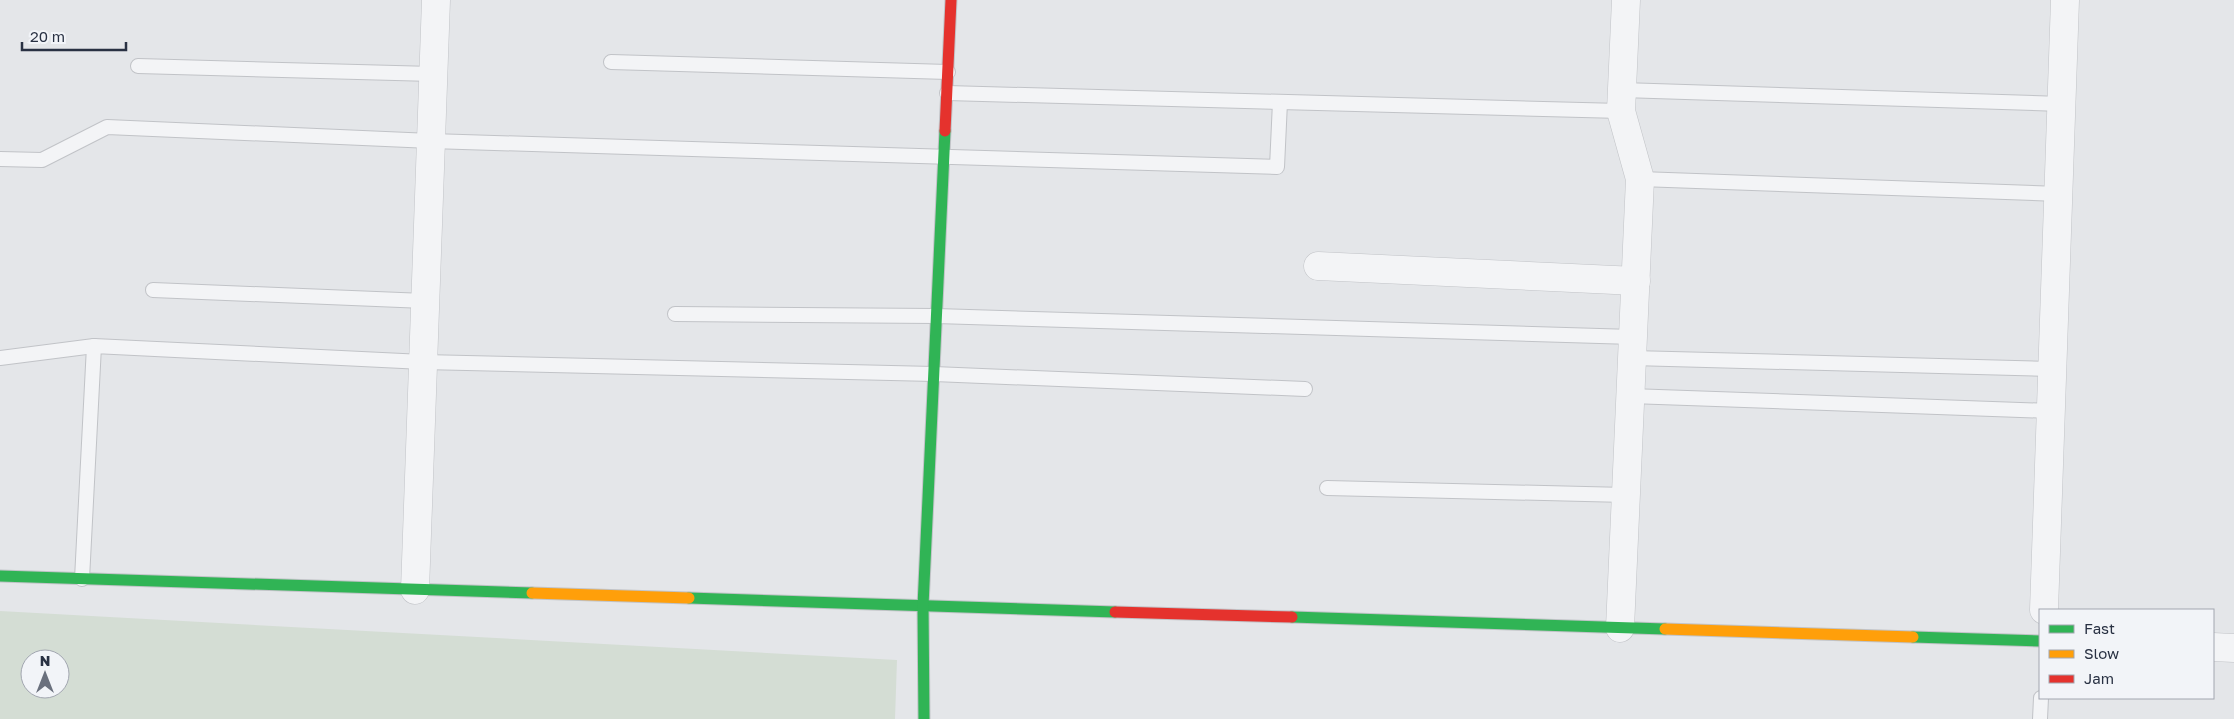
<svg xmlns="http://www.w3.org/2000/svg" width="2234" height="719" viewBox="0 0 2234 719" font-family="'Golos Text',sans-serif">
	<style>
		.green { fill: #d4ddd4; fill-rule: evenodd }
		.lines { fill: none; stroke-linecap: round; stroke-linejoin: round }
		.lane-casing { stroke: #c1c3c7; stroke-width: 16 }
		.street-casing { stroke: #c1c3c7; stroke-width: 29 }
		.fast-casing { stroke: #c1c3c7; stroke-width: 13 }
		.slow-casing { stroke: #c1c3c7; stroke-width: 13 }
		.jam-casing { stroke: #c1c3c7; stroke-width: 13 }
		.lane { stroke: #f3f4f6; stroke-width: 14 }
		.street { stroke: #f3f4f6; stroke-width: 28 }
		.fast { stroke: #30b455; stroke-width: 11 }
		.slow { stroke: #ff9f0a; stroke-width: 11 }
		.jam { stroke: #e5322d; stroke-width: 11 }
	</style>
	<rect width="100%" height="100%" fill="#e4e6e9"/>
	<!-- green -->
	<path class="green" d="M 0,611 L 897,660 L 895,719 L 0,719 ZM 30,659 L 60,659 L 60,689 L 30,689 Z"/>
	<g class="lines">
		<defs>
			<g id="lane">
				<path d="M 611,62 L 948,72"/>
				<path d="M 138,66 L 433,74"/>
				<path d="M 1622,90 L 2062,104"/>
				<path d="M 947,93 L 1621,111"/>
				<path d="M 0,159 L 42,160 L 107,127 L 431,141 L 1277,167 L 1280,102"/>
				<path d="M 1640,179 L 2059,194"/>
				<path d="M 153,290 L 425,301"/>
				<path d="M 675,314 L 936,316 L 1633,337"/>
				<path d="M 0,358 L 94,346"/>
				<path d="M 1632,358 L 2052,369"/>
				<path d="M 1630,396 L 2051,411"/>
				<path d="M 1327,488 L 1626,495"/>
				<path d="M 82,579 L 94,346 L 423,362 L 934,374 L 1305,389"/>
				<path d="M 2040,719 L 2041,698"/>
			</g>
			<g id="street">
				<path d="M 1318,266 L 1636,281"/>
				<path d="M 415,590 L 436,0"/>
				<path d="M 2044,610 L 2065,0"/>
				<path d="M 1620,628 L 1640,179 L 1621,111 L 1626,0"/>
				<path d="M 2213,647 L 2234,648"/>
			</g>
			<g id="fast">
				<path d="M 0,576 L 532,593"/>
				<path d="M 689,598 L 1115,612"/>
				<path d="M 1292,617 L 1665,629"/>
				<path d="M 1913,637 L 2040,641"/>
				<path d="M 924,719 L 923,606 L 945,131"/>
			</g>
			<g id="slow">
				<path d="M 532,593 L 689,598"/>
				<path d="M 1665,629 L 1913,637"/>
			</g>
			<g id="jam">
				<path d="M 945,131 L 951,0"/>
				<path d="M 1115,612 L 1292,617"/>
			</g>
		</defs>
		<!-- lane casing -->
		<use href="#lane" class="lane-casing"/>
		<!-- street casing -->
		<use href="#street" class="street-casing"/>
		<!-- fast casing -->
		<use href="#fast" class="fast-casing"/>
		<!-- slow casing -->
		<use href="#slow" class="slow-casing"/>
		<!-- jam casing -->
		<use href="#jam" class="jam-casing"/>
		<!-- lane -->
		<use href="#lane" class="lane"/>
		<!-- street -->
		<use href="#street" class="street"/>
		<!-- fast -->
		<use href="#fast" class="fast"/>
		<!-- slow -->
		<use href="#slow" class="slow"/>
		<!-- jam -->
		<use href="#jam" class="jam"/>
	</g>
	<!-- legend -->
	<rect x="2039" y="609" width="175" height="90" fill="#f2f4f8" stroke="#a2a6b0"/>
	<rect x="2049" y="625" width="25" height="8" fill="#30b455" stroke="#a2a6b0"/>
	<text x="2084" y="634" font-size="15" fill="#293143">Fast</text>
	<rect x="2049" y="650" width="25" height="8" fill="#ff9f0a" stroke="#a2a6b0"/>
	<text x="2084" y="659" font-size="15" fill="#293143">Slow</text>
	<rect x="2049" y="675" width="25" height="8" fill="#e5322d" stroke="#a2a6b0"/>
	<text x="2084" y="684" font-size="15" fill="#293143">Jam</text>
	<!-- north arrow -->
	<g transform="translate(45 674)"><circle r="24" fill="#f2f4f8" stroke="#a2a6b0"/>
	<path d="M0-4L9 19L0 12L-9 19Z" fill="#6a707d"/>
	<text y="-8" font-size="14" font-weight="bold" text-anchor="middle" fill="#293143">N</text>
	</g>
	<!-- scale -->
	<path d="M22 42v8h104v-8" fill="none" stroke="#293143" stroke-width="2.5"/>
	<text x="30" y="42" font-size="15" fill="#293143" stroke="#f2f4f8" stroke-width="4" paint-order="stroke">20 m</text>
</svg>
